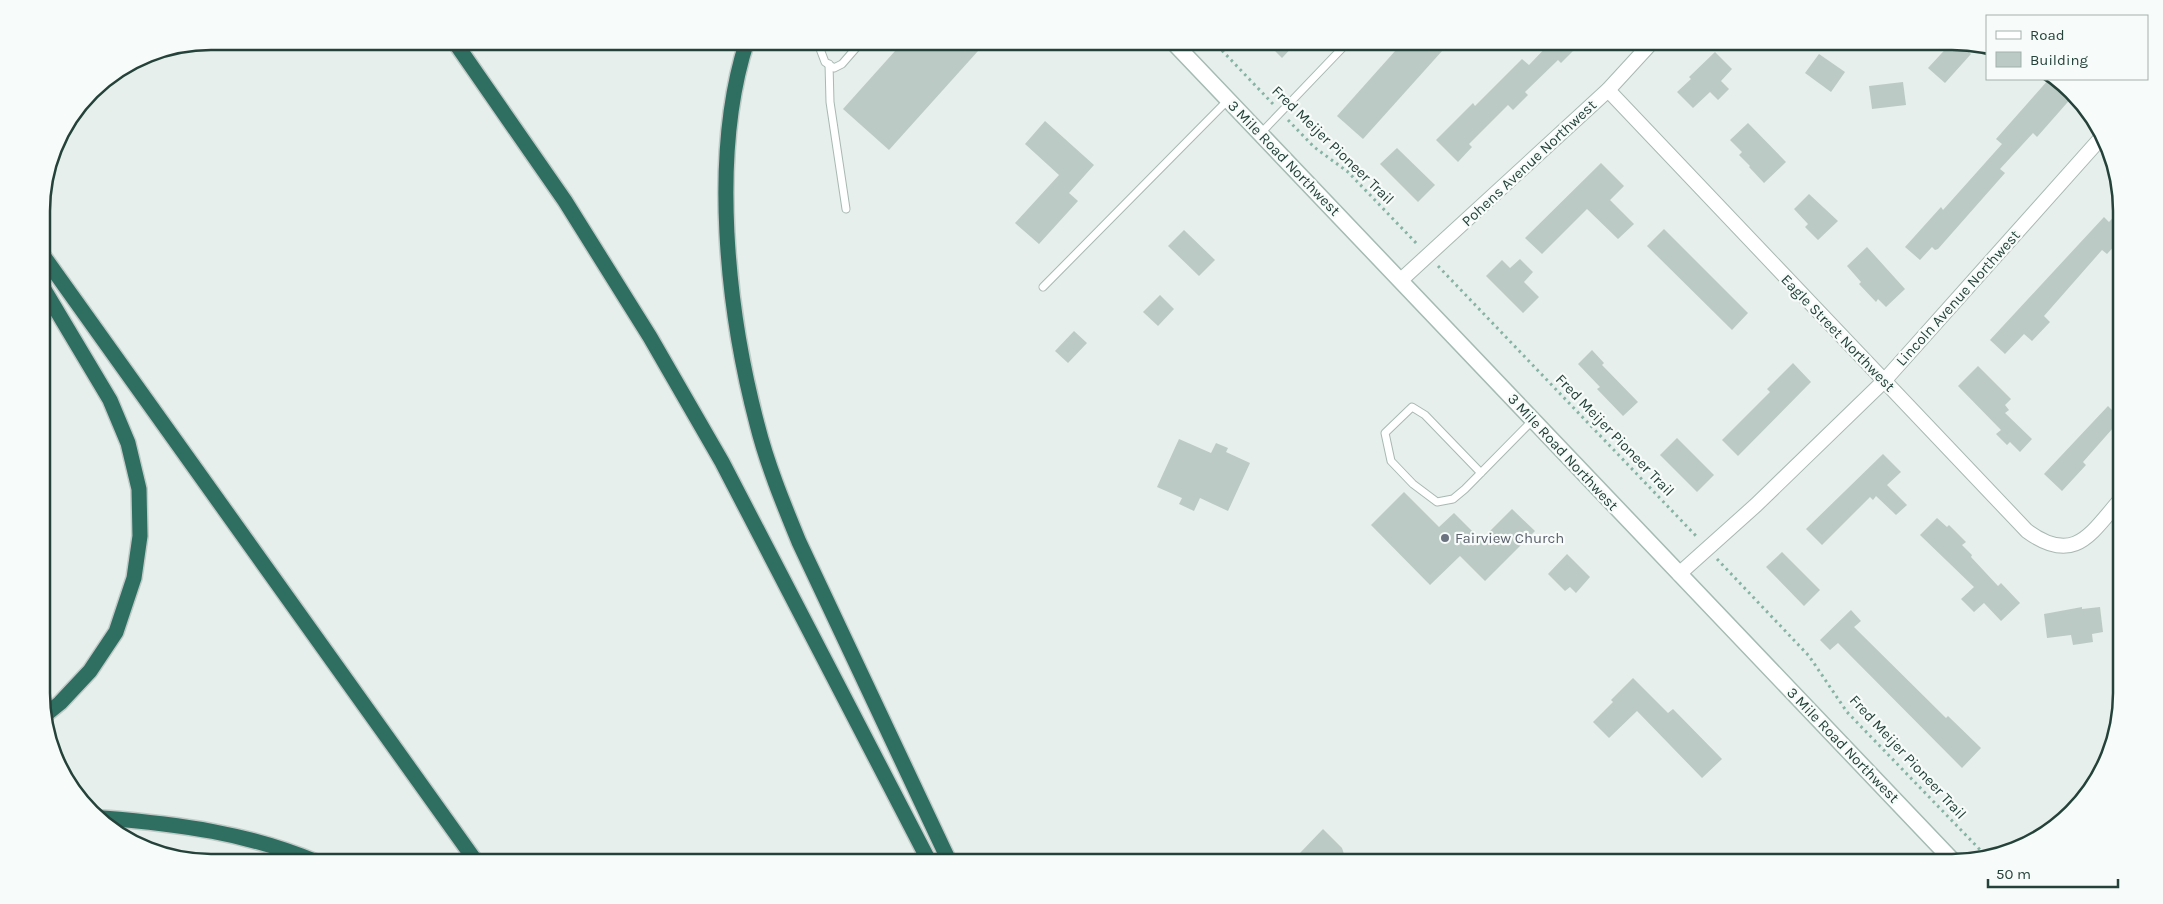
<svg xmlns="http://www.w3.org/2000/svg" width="2163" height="904" viewBox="0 0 2163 904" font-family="Karla,sans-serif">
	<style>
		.building { fill: #bbcac4 }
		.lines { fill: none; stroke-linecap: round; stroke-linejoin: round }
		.service-casing { stroke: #a8b8b2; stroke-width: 9 }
		.minor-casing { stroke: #a8b8b2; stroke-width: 16 }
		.secondary-casing { stroke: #a4bbb3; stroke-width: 18 }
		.motorway-casing { stroke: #c2cac8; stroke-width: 18 }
		.path { stroke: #86b3a5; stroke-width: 3; stroke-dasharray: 2.5 4; stroke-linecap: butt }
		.service { stroke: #fff; stroke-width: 7 }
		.minor { stroke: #fff; stroke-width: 14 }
		.secondary { stroke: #fff; stroke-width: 15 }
		.motorway { stroke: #2f6f62; stroke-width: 15 }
		.worship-dot { fill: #6b7280; stroke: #f7fbf9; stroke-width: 2 }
		.labels { text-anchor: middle; stroke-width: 4.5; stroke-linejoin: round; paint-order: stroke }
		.street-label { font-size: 15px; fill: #24423a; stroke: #f7fbf9 }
		.worship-label { font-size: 15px; fill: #5b616d; stroke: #f7fbf9; text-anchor: start }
		.rim { fill: none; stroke: #24423a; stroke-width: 2.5 }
	</style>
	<rect width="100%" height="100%" fill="#e6efeb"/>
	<!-- building -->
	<g class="building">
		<path d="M 904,41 L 987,41 L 889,150 L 843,109 Z"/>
		<path d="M 1265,41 L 1298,41 L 1282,58 Z"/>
		<path d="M 1404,41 L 1451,41 L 1363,139 L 1337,116 Z"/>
		<path d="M 1552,41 L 1583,41 L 1561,63 L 1558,60 L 1525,92 L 1528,95 L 1513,110 L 1508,105 L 1469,144 L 1472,147 L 1458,162 L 1436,140 L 1473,103 L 1475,106 L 1522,59 L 1529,65 Z"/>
		<path d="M 1953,41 L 1958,42 L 1971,54 L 1945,83 L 1928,68 Z"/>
		<path d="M 1715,52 L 1732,69 L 1721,81 L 1729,89 L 1718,100 L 1710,92 L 1693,108 L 1677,92 L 1691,79 L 1689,77 Z"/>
		<path d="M 1819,54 L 1845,72 L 1831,92 L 1805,73 Z"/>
		<path d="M 2049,79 L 2056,79 L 2074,95 L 2037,137 L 2033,133 L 2000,169 L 2005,173 L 1938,249 L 1935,250 L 1932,247 L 1920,260 L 1905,247 L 1941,207 L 1943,210 L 2002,144 L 1996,139 Z"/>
		<path d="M 1903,82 L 1906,105 L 1872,109 L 1869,86 Z"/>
		<path d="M 1045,121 L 1094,165 L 1069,193 L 1078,201 L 1039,244 L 1015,223 L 1059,175 L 1025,144 Z"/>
		<path d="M 1748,123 L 1786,162 L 1764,183 L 1749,167 L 1750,166 L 1739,155 L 1742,152 L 1730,140 Z"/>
		<path d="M 1397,148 L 1435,185 L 1418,202 L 1380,164 Z"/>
		<path d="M 1601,163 L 1624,186 L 1610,200 L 1634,224 L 1618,239 L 1587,209 L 1542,254 L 1525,238 Z"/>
		<path d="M 1809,194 L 1838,221 L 1818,240 L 1805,227 L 1808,224 L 1794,209 Z"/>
		<path d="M 2120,210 L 2120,240 L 2107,254 L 2102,250 L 2044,316 L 2050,322 L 2032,341 L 2024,334 L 2005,354 L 1990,340 L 2104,217 L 2109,222 Z"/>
		<path d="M 1664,229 L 1748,313 L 1732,330 L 1647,246 Z"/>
		<path d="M 1184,230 L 1215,260 L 1199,276 L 1168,246 Z"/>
		<path d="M 1867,247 L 1905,289 L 1886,307 L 1878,299 L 1876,302 L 1859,284 L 1861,282 L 1847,266 Z"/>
		<path d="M 1520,259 L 1533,272 L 1524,282 L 1539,297 L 1523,313 L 1486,276 L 1502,260 L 1510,268 Z"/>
		<path d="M 1160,295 L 1174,309 L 1158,326 L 1143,312 Z"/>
		<path d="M 1074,331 L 1087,343 L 1068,363 L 1055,351 Z"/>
		<path d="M 1592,350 L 1604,363 L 1602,365 L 1638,402 L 1623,416 L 1597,389 L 1600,387 L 1578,364 Z"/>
		<path d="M 1793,363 L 1811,382 L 1738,456 L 1722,440 L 1770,392 L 1767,389 Z"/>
		<path d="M 1978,366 L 2011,399 L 2005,405 L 2009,410 L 2005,413 L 2032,439 L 2020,452 L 2010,442 L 2007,445 L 1996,434 L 2001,430 L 1958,386 Z"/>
		<path d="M 2108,406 L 2121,419 L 2083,462 L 2086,465 L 2062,491 L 2044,474 Z"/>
		<path d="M 1677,438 L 1714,475 L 1697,492 L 1660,455 Z"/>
		<path d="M 1179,439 L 1211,453 L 1216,443 L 1228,448 L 1226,452 L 1250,463 L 1228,511 L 1200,498 L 1194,511 L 1179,504 L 1182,498 L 1157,487 Z"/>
		<path d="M 1883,454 L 1901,472 L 1887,485 L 1907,505 L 1896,515 L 1876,496 L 1873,500 L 1870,497 L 1822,545 L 1806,529 Z"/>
		<path d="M 1404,492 L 1439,527 L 1454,513 L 1481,540 L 1512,509 L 1535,531 L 1485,581 L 1460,556 L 1430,585 L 1371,525 Z"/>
		<path d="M 1937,518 L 1947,527 L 1949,525 L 1966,542 L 1962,545 L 1972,555 L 1971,557 L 1998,586 L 2001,583 L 2020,603 L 2001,621 L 1984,603 L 1974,612 L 1961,599 L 1974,587 L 1920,535 Z"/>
		<path d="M 1782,552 L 1820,590 L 1804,606 L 1766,567 Z"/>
		<path d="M 1567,554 L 1590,577 L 1576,593 L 1570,587 L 1565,591 L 1548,574 Z"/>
		<path d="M 2082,607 L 2082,609 L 2100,607 L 2103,632 L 2092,634 L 2093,642 L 2073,645 L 2071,635 L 2047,638 L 2044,614 Z"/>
		<path d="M 1851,610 L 1861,621 L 1854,627 L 1946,718 L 1948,716 L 1981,748 L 1962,768 L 1838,643 L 1830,650 L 1820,640 Z"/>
		<path d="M 1633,678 L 1668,713 L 1673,709 L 1722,759 L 1702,778 L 1637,711 L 1609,738 L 1593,722 L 1613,702 L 1611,700 Z"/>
		<path d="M 1323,829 L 1342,848 L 1347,863 L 1302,863 L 1299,854 Z"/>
	</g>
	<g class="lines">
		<defs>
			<g id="service">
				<path d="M 817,41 L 825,62 L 834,68 L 842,64 L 862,41"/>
				<path d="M 829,64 L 830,102 L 846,209"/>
				<path d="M 1260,134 L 1349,41"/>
				<path d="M 1043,287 L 1228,100"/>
				<path d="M 1481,473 L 1425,415 L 1412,407 L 1385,433 L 1391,461 L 1413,484 L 1437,502 L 1453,499 L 1465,489 L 1533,420"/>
			</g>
			<g id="minor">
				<path d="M 1608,90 L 2027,531 C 2075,566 2091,533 2121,499"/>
				<path d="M 1401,280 L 1608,90 L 1653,41"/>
				<path d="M 1679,574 L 1756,505 L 1884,381 L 2100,139"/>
			</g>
			<path id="secondary" d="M 1172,41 L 1954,862"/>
			<g id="motorway">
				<path d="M 454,41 L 565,201 L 650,337 L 722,462 L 930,863"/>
				<path d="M 747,41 C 710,154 727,310 757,424 C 767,464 783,503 799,542 L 950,863"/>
				<path d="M 42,254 L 477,863"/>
				<path d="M 42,286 L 110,400 L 128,443 L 139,489 L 140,536 L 134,578 L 116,632 L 90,671 L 60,703 L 44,716"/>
				<path d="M 103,818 C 179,824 248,833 319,863"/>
			</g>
		</defs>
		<!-- service casing -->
		<use href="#service" class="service-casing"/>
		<!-- minor casing -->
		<use href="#minor" class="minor-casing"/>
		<!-- secondary casing -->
		<use href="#secondary" class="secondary-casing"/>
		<!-- motorway casing -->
		<use href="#motorway" class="motorway-casing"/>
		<!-- path -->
		<g class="path">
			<path d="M 1213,41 L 1273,104"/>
			<path d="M 1288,120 L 1314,147 L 1348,172 L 1418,245"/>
			<path d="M 1438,266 L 1698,538"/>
			<path d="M 1717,559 L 1809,656 L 1847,712 L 1988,858"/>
		</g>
		<!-- service -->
		<use href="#service" class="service"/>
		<!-- minor -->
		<use href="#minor" class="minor"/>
		<!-- secondary -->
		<use href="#secondary" class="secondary"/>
		<!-- motorway -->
		<use href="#motorway" class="motorway"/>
	</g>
	<!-- markers -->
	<circle class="worship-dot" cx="1445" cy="538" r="5"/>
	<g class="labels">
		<!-- street labels -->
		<g class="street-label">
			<text transform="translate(1333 145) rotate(44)" y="5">Fred Meijer Pioneer Trail</text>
			<text transform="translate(1284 158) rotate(46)" y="5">3 Mile Road Northwest</text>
			<text transform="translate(1529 163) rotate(-43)" y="5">Pohens Avenue Northwest</text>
			<text transform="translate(1958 298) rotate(-48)" y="5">Lincoln Avenue Northwest</text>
			<text transform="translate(1838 333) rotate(46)" y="5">Eagle Street Northwest</text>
			<text transform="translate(1615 435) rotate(46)" y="5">Fred Meijer Pioneer Trail</text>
			<text transform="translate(1563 452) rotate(47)" y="5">3 Mile Road Northwest</text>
			<text transform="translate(1843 745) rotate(46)" y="5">3 Mile Road Northwest</text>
			<text transform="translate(1908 757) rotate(47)" y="5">Fred Meijer Pioneer Trail</text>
		</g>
		<!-- worship labels -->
		<g class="worship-label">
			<text x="1455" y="543">Fairview Church</text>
		</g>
	</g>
	<!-- crop -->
	<path d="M0 0H2163V904H0ZM211 50H1952A161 161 0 0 1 2113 211V693A161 161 0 0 1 1952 854H211A161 161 0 0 1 50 693V211A161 161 0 0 1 211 50Z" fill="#f7fbf9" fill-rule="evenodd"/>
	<path class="rim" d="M211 50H1952A161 161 0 0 1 2113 211V693A161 161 0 0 1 1952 854H211A161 161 0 0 1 50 693V211A161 161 0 0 1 211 50Z"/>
	<!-- legend -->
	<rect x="1986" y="15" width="162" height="65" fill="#f7fbf9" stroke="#a3b1ad"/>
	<rect x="1996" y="31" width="25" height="8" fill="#ffffff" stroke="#a3b1ad"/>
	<text x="2030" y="40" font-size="15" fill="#24423a">Road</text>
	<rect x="1996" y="52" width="25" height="15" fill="#bbcac4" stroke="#a3b1ad"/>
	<text x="2030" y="65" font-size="15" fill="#24423a">Building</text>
	<!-- scale -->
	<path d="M1988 879v8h130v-8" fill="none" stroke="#24423a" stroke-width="2.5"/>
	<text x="1996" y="879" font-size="15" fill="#24423a" stroke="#f7fbf9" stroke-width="4" paint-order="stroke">50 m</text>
</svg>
